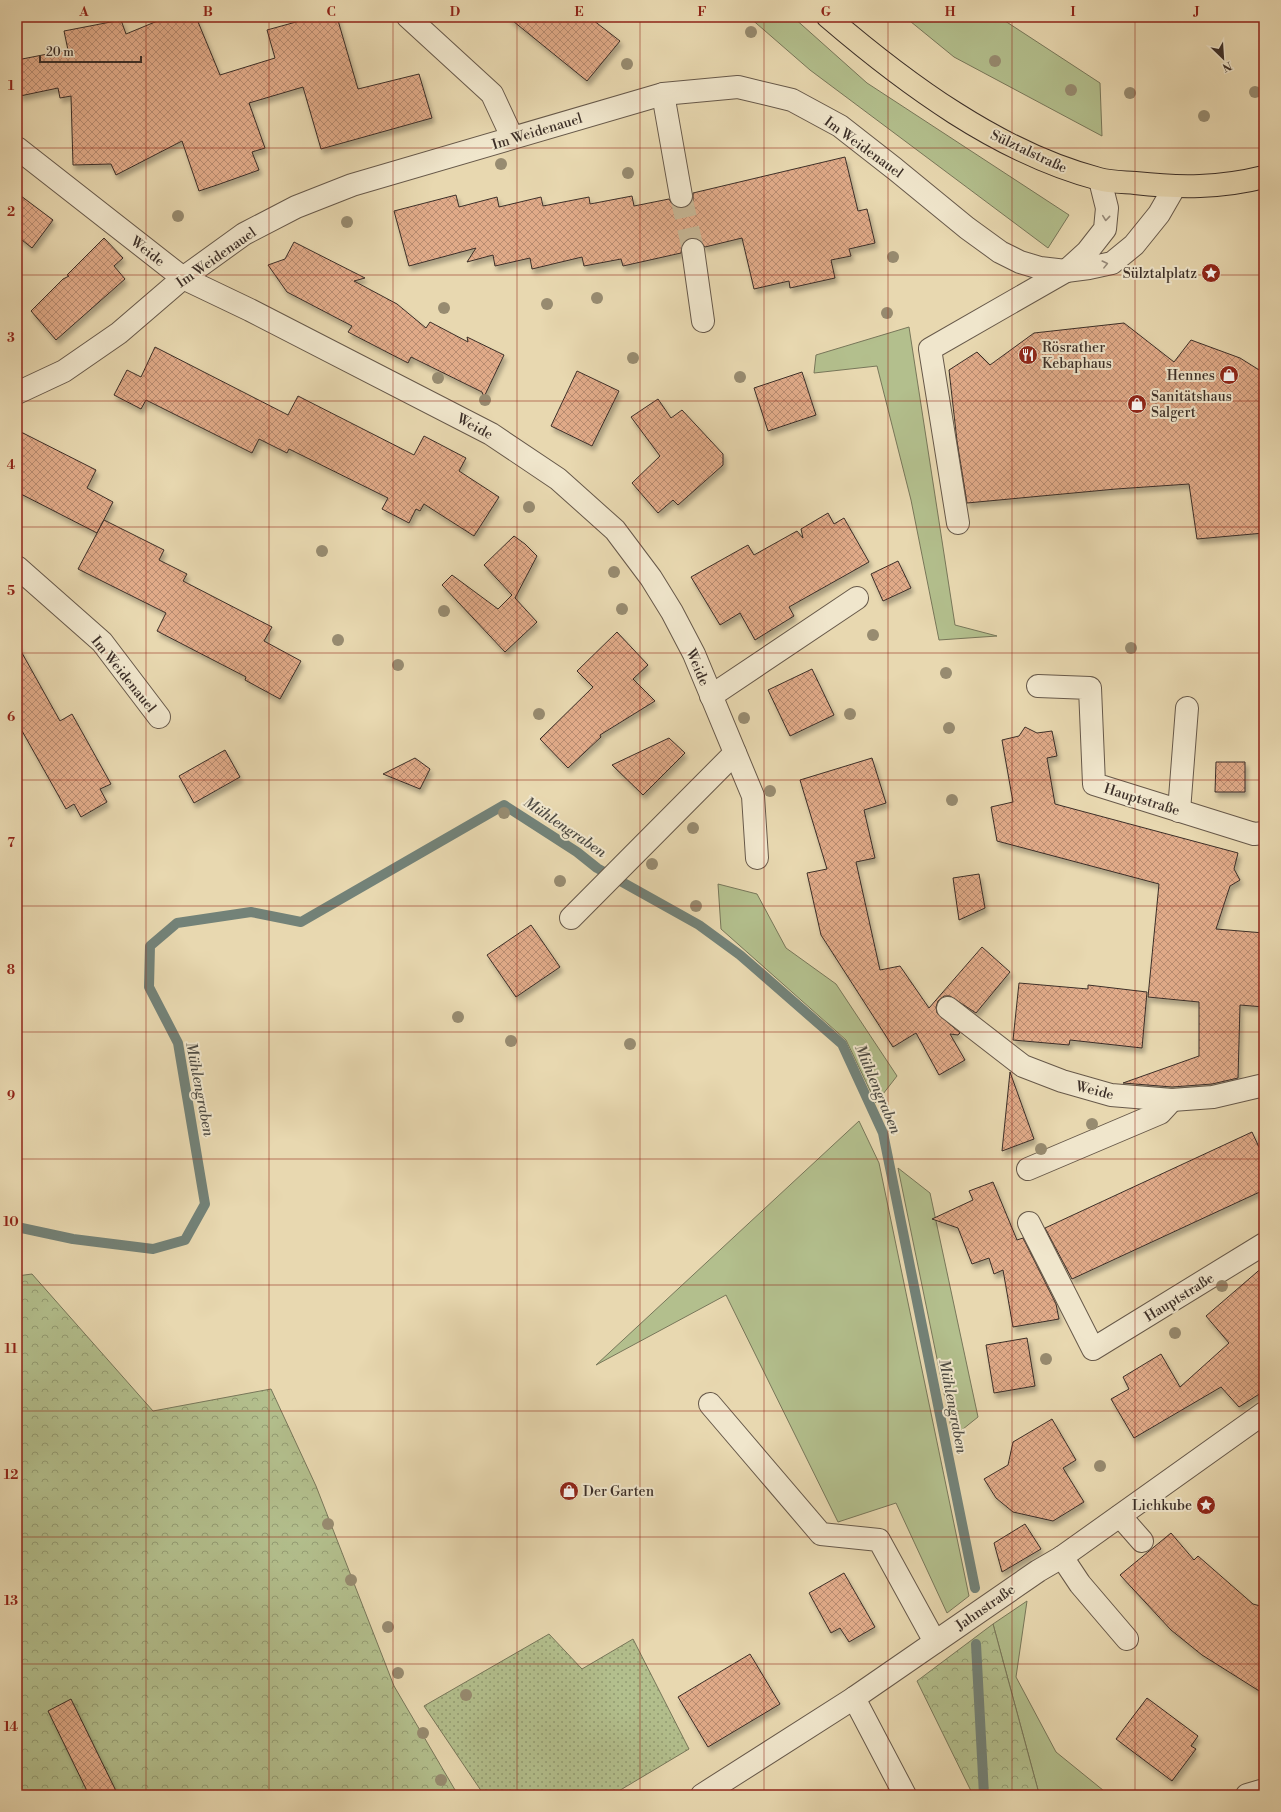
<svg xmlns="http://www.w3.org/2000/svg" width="1281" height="1812" viewBox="0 0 1281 1812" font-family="'Libre Bodoni',serif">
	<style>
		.grass { fill: #b3bf8d; stroke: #78775a }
		.forest { fill: url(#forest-crowns); stroke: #78775a }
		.garden { fill: url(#garden-dots); stroke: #78775a }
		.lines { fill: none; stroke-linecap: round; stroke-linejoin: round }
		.stream { stroke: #738278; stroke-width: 10 }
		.building { fill: url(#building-cross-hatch); stroke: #3c2f28; filter: url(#shadow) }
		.minor-tunnel { stroke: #c6b695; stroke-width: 22; stroke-dasharray: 22 11; stroke-linecap: butt }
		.minor-casing { stroke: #67594a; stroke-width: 24 }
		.major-casing { stroke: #3c2f28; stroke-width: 24 }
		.minor { stroke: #f0e6cc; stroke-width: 22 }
		.major { stroke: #e8d8b0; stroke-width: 22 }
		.tree { fill: #978b70 }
		.oneway { stroke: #968a7a }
		.grid { fill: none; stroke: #8f2418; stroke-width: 1; stroke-opacity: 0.55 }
		.labels { text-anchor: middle; stroke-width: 4; stroke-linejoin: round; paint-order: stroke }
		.street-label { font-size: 14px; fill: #3c2f28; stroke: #f0e6cc }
		.poi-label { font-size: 14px; fill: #3c2f28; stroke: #f0e6cc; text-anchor: end }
		.water-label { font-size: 15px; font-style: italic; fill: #4e4b43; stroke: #f0e6cc }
		.neatline { fill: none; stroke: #8f2418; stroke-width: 1.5 }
		.grid-label { font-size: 13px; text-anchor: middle; font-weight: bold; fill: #8f2418 }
	</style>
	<defs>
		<pattern id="forest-crowns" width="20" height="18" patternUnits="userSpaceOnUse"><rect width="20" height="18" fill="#b3bf8d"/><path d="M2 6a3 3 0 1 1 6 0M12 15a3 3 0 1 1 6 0" fill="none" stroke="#939c73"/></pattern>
		<pattern id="garden-dots" width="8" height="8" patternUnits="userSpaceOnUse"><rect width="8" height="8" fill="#b3bf8d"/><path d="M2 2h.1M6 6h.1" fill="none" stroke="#939c73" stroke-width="1.8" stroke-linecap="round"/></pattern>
		<pattern id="building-cross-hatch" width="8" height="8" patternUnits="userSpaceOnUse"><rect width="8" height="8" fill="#e0aa88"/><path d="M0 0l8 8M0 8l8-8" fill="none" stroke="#b78b6f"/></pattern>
		<filter id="shadow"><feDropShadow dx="2.5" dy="4.5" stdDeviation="2" flood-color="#0004"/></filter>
	</defs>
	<rect width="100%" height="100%" fill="#e8d8b0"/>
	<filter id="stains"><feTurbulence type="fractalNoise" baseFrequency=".005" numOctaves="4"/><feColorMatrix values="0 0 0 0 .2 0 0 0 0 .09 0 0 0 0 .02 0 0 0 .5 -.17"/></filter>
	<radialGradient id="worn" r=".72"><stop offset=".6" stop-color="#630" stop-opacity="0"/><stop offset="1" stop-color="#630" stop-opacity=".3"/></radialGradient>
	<!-- grass -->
	<g class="grass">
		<path d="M 749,17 L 793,17 L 867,83 L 1069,215 L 1048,248 L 810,70 Z"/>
		<path d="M 905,17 L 999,17 L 1100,83 L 1102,136 L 954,57 Z"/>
		<path d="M 909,327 L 955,625 L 997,636 L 939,640 L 911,500 L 877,366 L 814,373 L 816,355 Z"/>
		<path d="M 718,884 L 757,894 L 786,948 L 836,984 L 897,1076 L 876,1103 L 846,1040 L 721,929 Z"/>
		<path d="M 859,1121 L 879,1163 L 969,1596 L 947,1613 L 896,1503 L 838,1522 L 726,1295 L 596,1365 Z"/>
		<path d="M 898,1168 L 930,1193 L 978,1417 L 953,1437 Z"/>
		<path d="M 1027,1601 L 1016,1677 L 1056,1752 L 1109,1795 L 1042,1795 L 1038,1790 L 993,1624 Z"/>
	</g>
	<!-- forest -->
	<g class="forest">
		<path d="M 32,1274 L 153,1411 L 271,1389 L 316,1486 L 394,1686 L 458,1795 L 17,1795 L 17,1276 Z"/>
		<path d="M 993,1624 L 1038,1790 L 1042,1795 L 973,1795 L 917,1681 Z"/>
	</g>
	<!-- garden -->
	<path class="garden" d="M 549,1634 L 582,1669 L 633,1639 L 689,1749 L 612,1795 L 484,1795 L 424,1706 Z"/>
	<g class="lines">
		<!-- stream -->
		<g class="stream">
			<path d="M 17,1227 L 73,1239 L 153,1249 L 185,1240 L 205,1204 L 178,1043 L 149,987 L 150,946 L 177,923 L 251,912 L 301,922 L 504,805 L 577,852 L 597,868 L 699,925 L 740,955 L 842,1044 L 883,1133 L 975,1588"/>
			<path d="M 976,1644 L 984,1795"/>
		</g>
	</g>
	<!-- building -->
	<g class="building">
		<path d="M 167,17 L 196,17 L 220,75 L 275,58 L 267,30 L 314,17 L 337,17 L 358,89 L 419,74 L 432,118 L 321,149 L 303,87 L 249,103 L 265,148 L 252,152 L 259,170 L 217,185 L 199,191 L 182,141 L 116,175 L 111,164 L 73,165 L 71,96 L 60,98 L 58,88 L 20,96 L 17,78 L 17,60 L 68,50 L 64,31 L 121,20 L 126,34 Z"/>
		<path d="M 508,17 L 589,17 L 620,41 L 587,81 Z"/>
		<path d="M 845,157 L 858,211 L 867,209 L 875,243 L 849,249 L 851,256 L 831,260 L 835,278 L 790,288 L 789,281 L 754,289 L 742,238 L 705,247 L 698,239 L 691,238 L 686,240 L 682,245 L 681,253 L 623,266 L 621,259 L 584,266 L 582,257 L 532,269 L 530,258 L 495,266 L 493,255 L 467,262 L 476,248 L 409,266 L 394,211 L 456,195 L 459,207 L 497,197 L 499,207 L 541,197 L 543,206 L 589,197 L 590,204 L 632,196 L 634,206 L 669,199 L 672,204 L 676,208 L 683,208 L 689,206 L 693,201 L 693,193 Z"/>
		<path d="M 17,193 L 53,220 L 32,248 L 17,236 Z"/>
		<path d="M 104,238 L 123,258 L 114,266 L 125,279 L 56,340 L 31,311 L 63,279 L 69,276 L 67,275 Z"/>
		<path d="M 294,242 L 365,278 L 354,281 L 397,304 L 426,328 L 430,322 L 468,342 L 467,337 L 504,355 L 484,397 L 482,392 L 411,357 L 408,363 L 348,332 L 352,326 L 287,292 L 268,265 L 285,259 Z"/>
		<path d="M 1124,323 L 1174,362 L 1191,340 L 1240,358 L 1264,373 L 1264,533 L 1197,539 L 1189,484 L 1116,489 L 967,503 L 957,441 L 949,370 L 977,352 L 990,365 L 1034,333 Z"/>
		<path d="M 155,347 L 288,415 L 298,396 L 414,455 L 424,436 L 466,458 L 459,471 L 499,497 L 474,536 L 424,504 L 420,511 L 416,509 L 409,523 L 382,509 L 388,498 L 289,449 L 287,453 L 259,439 L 252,453 L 146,400 L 141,409 L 114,395 L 127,370 L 141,377 Z"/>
		<path d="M 577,371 L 619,391 L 592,446 L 551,426 Z"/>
		<path d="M 802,372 L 816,415 L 768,431 L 754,388 Z"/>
		<path d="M 658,399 L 671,418 L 682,410 L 723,454 L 723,465 L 678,505 L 673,500 L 658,513 L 632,483 L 660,456 L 631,417 Z"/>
		<path d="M 17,430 L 96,470 L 87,488 L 113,502 L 97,533 L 17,492 Z"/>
		<path d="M 828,513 L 834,524 L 844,518 L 869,562 L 789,607 L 794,616 L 755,640 L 740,613 L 720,625 L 691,577 L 748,545 L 754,555 L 797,531 L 803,538 L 801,529 Z"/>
		<path d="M 104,520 L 164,550 L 159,560 L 187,574 L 183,581 L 272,627 L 264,641 L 301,661 L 280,699 L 245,680 L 246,677 L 157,631 L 166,613 L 78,569 Z"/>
		<path d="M 514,536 L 525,544 L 537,556 L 515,598 L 537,622 L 505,652 L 442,585 L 452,575 L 498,609 L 512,595 L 484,565 Z"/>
		<path d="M 898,561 L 911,588 L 883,601 L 871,574 Z"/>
		<path d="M 617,632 L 648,665 L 633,679 L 655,701 L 600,735 L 601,737 L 568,768 L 540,739 L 593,687 L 577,671 Z"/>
		<path d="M 17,644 L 60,721 L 72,714 L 111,784 L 100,789 L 107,802 L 81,817 L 74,804 L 66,809 L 17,722 Z"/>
		<path d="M 812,669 L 834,715 L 790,736 L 768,690 Z"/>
		<path d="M 1025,727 L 1037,733 L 1052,731 L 1057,756 L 1047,758 L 1055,804 L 1238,853 L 1234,869 L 1240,880 L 1230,886 L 1216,929 L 1264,933 L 1264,1007 L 1240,1005 L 1238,1078 L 1212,1084 L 1172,1087 L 1123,1083 L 1199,1056 L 1199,1002 L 1148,997 L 1159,884 L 997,841 L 991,807 L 1013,802 L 1002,740 L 1019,736 Z"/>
		<path d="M 669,738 L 685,753 L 643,795 L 612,765 Z"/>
		<path d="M 225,750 L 240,777 L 194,803 L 179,776 Z"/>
		<path d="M 415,758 L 430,769 L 420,789 L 383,774 Z"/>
		<path d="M 872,758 L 886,803 L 864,810 L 875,858 L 856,862 L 880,970 L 900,966 L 929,1008 L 982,947 L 1010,972 L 976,1013 L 950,996 L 944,996 L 938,1001 L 936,1007 L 937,1013 L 960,1033 L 958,1035 L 950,1034 L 965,1060 L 939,1075 L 916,1033 L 893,1047 L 821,935 L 807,873 L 827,869 L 800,780 Z"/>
		<path d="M 1216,762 L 1245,762 L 1245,792 L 1215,792 Z"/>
		<path d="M 979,874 L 985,908 L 959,920 L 953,878 Z"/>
		<path d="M 531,925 L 560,967 L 516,997 L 487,955 Z"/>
		<path d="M 1019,983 L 1088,989 L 1088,985 L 1147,992 L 1142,1048 L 1070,1040 L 1069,1045 L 1013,1040 Z"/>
		<path d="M 1010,1072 L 1034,1139 L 1002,1151 Z"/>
		<path d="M 1252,1132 L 1264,1158 L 1264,1190 L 1072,1279 L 1045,1228 Z"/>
		<path d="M 993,1182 L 1017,1240 L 1023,1238 L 1056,1304 L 1059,1319 L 1013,1327 L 1003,1270 L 994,1274 L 989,1258 L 972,1264 L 958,1228 L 932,1219 L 973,1200 L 969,1191 Z"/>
		<path d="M 1264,1266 L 1264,1391 L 1239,1407 L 1221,1387 L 1134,1438 L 1111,1399 L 1129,1389 L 1123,1377 L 1161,1354 L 1180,1387 L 1229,1343 L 1206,1316 Z"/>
		<path d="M 1027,1338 L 1035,1386 L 994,1393 L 986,1345 Z"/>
		<path d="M 1052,1419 L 1076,1460 L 1063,1468 L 1084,1502 L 1053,1521 L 1013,1512 L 996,1498 L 984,1479 L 1008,1465 L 1013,1442 Z"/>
		<path d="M 1025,1524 L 1041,1549 L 1002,1572 L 994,1543 Z"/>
		<path d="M 1171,1533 L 1194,1560 L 1198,1556 L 1253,1604 L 1264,1607 L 1264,1694 L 1202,1655 L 1171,1630 L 1120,1575 Z"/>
		<path d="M 844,1573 L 875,1627 L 849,1642 L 840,1628 L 831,1633 L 809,1593 Z"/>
		<path d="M 750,1654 L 780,1704 L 708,1747 L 678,1697 Z"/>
		<path d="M 1147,1698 L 1198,1736 L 1191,1746 L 1196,1749 L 1172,1781 L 1116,1739 Z"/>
		<path d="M 71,1699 L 118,1795 L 89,1795 L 48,1711 Z"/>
	</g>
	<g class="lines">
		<!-- minor-tunnel -->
		<path class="minor-tunnel" d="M 681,196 L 693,250"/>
		<defs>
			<g id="minor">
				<path d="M 408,17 L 492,94 L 512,137"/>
				<path d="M 663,94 L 681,196"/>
				<path d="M 17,148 L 183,278 L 250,310 L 491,434 L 558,479 L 615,530 L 651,578 L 672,612 L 694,654 L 753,796 L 757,858"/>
				<path d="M 693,250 L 703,321"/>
				<path d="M 17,393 L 64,371 L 119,333 L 183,278 L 244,234 L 296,207 L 352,185 L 663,94 L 738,87 L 792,100 L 840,126 L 895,169 L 967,228 L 1000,252 L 1020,262 L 1040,268 L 1066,271 L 1089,268 L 1112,263 L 1134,245 L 1159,214 L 1174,188"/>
				<path d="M 958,523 L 930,349 L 1066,271 L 1087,252 L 1105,229 L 1107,208 L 1100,180"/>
				<path d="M 17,567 L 102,642 L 159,717"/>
				<path d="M 1038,686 L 1090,688 L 1094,784 L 1254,834 L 1264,833"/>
				<path d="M 711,696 L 857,598"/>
				<path d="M 1179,811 L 1187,708"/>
				<path d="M 571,918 L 735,753"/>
				<path d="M 948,1008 L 1023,1066 L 1062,1081 L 1111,1095 L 1172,1100 L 1213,1097 L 1264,1085"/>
				<path d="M 1028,1169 L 1160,1113 L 1172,1100"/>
				<path d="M 1029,1223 L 1093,1349 L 1264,1244"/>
				<path d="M 710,1404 L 821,1534 L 879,1540 L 935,1642"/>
				<path d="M 1120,1516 L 1142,1541"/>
				<path d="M 1062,1557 L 1080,1584 L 1127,1639"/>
				<path d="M 854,1698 L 905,1795"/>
				<path d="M 702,1795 L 854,1698 L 1038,1571 L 1062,1557 L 1264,1413"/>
				<path d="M 1247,1795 L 1264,1790"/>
			</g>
			<path id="major" d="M 828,17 C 905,83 999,153 1099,179 C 1110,182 1123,182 1135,183 C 1180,188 1220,188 1264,177"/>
		</defs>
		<!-- minor casing -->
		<use href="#minor" class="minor-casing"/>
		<!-- major casing -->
		<use href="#major" class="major-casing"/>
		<!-- minor -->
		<use href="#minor" class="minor"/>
		<!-- major -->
		<use href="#major" class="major"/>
	</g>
	<!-- trees -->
	<g class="tree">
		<circle cx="751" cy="32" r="6"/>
		<circle cx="995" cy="61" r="6"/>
		<circle cx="627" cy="64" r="6"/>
		<circle cx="1071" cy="90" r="6"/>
		<circle cx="1255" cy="92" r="6"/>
		<circle cx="1130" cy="93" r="6"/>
		<circle cx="1204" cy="116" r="6"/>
		<circle cx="501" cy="164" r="6"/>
		<circle cx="628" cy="173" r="6"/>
		<circle cx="178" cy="216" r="6"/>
		<circle cx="347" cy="222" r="6"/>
		<circle cx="893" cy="257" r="6"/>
		<circle cx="597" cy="298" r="6"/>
		<circle cx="547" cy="304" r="6"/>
		<circle cx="444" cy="308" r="6"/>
		<circle cx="887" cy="313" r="6"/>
		<circle cx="633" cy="358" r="6"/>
		<circle cx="740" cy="377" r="6"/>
		<circle cx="438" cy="378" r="6"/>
		<circle cx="485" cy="400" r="6"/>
		<circle cx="529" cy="507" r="6"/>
		<circle cx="322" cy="551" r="6"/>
		<circle cx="614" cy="572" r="6"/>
		<circle cx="622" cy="609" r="6"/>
		<circle cx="444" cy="611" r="6"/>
		<circle cx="873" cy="635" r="6"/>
		<circle cx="338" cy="640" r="6"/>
		<circle cx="1131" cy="648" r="6"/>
		<circle cx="398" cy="665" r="6"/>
		<circle cx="946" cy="673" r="6"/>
		<circle cx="539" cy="714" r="6"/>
		<circle cx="850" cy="714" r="6"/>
		<circle cx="744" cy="718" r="6"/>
		<circle cx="949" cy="728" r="6"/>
		<circle cx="770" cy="791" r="6"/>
		<circle cx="952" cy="800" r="6"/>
		<circle cx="504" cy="813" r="6"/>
		<circle cx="693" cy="828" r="6"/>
		<circle cx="652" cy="864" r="6"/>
		<circle cx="560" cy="881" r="6"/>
		<circle cx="696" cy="906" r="6"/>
		<circle cx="458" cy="1017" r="6"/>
		<circle cx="511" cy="1041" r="6"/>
		<circle cx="630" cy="1044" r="6"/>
		<circle cx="1092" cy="1124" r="6"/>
		<circle cx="1041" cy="1149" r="6"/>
		<circle cx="1222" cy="1286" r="6"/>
		<circle cx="1175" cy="1333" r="6"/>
		<circle cx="1046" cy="1359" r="6"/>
		<circle cx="1100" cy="1466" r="6"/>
		<circle cx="328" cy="1524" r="6"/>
		<circle cx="351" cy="1580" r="6"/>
		<circle cx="388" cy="1627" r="6"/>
		<circle cx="398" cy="1673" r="6"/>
		<circle cx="466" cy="1695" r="6"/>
		<circle cx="423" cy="1733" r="6"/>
		<circle cx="441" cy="1780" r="6"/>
	</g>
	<!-- one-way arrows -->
	<defs><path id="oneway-chevron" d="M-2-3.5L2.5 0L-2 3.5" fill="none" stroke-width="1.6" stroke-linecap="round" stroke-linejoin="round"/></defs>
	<g class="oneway">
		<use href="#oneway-chevron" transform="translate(1106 218) rotate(96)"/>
		<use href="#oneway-chevron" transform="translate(1105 264) rotate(-14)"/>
	</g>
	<!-- grid -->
	<path class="grid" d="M 146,17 L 146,1795M 269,17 L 269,1795M 393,17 L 393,1795M 517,17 L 517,1795M 640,17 L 640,1795M 764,17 L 764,1795M 888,17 L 888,1795M 1012,17 L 1012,1795M 1135,17 L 1135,1795M 17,148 L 1264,148M 17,275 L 1264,275M 17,401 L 1264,401M 17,527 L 1264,527M 17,653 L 1264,653M 17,780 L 1264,780M 17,906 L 1264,906M 17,1032 L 1264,1032M 17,1159 L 1264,1159M 17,1285 L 1264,1285M 17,1411 L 1264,1411M 17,1537 L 1264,1537M 17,1664 L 1264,1664"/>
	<!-- icons -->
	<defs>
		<symbol id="sight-disc" viewBox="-11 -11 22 22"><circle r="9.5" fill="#8f2418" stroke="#f0e6cc"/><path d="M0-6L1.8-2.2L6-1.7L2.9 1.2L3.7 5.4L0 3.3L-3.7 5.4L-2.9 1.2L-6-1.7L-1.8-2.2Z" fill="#fff"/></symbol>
		<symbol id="restaurant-disc" viewBox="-11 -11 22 22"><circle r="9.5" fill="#8f2418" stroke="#f0e6cc"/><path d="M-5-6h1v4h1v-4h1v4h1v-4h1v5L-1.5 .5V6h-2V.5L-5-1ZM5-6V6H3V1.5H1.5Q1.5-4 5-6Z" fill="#fff"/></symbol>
		<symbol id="shop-disc" viewBox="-11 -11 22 22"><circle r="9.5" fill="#8f2418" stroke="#f0e6cc"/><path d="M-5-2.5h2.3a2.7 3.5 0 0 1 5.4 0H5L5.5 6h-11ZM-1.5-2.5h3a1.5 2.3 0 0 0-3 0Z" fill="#fff"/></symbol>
	</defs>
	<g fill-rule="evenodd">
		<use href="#sight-disc" x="1200" y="262" width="22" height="22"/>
		<use href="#restaurant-disc" x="1017" y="344" width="22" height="22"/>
		<use href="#shop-disc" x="1218" y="364" width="22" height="22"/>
		<use href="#shop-disc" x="1126" y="393" width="22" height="22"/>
		<use href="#shop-disc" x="558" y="1480" width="22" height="22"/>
		<use href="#sight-disc" x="1195" y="1494" width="22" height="22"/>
	</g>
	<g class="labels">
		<!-- street labels -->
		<g class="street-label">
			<text transform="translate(537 131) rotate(-17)" y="5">Im Weidenauel</text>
			<text transform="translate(864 147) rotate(36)" y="5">Im Weidenauel</text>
			<text transform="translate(1029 151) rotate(25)" y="5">Sülztalstraße</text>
			<text transform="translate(148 251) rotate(38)" y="5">Weide</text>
			<text transform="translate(216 257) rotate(-35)" y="5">Im Weidenauel</text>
			<text transform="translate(475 426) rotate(28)" y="5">Weide</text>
			<text transform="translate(698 667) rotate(67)" y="5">Weide</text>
			<text transform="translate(124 674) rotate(51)" y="5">Im Weidenauel</text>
			<text transform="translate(1142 799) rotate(17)" y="5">Hauptstraße</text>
			<text transform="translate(1095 1090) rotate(14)" y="5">Weide</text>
			<text transform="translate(1179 1297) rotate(-32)" y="5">Hauptstraße</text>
			<text transform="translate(985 1607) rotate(-35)" y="5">Jahnstraße</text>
		</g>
		<!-- poi labels -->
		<g class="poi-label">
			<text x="1197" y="278">Sülztalplatz</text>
			<text x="1042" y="352" text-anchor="start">Rösrather<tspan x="1042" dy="16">Kebaphaus</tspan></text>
			<text x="1215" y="380">Hennes</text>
			<text x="1151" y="401" text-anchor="start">Sanitätshaus<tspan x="1151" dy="16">Salgert</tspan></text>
			<text x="583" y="1496" text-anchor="start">Der Garten</text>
			<text x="1192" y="1510">Lichkube</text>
		</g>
		<!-- water labels -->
		<g class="water-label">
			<text transform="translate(565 827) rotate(34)" y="5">Mühlengraben</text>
			<text transform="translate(200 1089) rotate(79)" y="5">Mühlengraben</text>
			<text transform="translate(878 1089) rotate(67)" y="5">Mühlengraben</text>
			<text transform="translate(953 1406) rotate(79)" y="5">Mühlengraben</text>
		</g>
	</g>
	<!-- margin -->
	<rect width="1281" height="1812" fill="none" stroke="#e8d8b0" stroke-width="44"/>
	<!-- north arrow -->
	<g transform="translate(1223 58) rotate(155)" stroke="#f0e6cc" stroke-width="3" paint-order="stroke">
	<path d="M0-3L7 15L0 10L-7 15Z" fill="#3c2f28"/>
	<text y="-6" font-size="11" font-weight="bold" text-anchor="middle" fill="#3c2f28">N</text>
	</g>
	<!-- scale -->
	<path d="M40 56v6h101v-6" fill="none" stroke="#3c2f28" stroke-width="2"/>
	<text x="46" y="56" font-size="12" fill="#3c2f28" stroke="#f0e6cc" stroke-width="3" paint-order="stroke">20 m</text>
	<rect x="22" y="22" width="1237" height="1768" class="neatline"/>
	<g class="grid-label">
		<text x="84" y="16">A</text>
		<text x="208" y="16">B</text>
		<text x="331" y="16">C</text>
		<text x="455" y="16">D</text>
		<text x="579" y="16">E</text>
		<text x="702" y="16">F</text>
		<text x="826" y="16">G</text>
		<text x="950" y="16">H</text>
		<text x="1073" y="16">I</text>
		<text x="1197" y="16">J</text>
		<text x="11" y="90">1</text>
		<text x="11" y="216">2</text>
		<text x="11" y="342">3</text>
		<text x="11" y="469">4</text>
		<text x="11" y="595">5</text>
		<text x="11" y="721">6</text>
		<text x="11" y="847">7</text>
		<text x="11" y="974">8</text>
		<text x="11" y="1100">9</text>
		<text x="11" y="1226">10</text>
		<text x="11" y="1353">11</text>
		<text x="11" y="1479">12</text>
		<text x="11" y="1605">13</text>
		<text x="11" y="1731">14</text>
	</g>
	<rect width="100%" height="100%" filter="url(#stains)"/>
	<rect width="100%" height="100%" fill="url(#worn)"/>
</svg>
